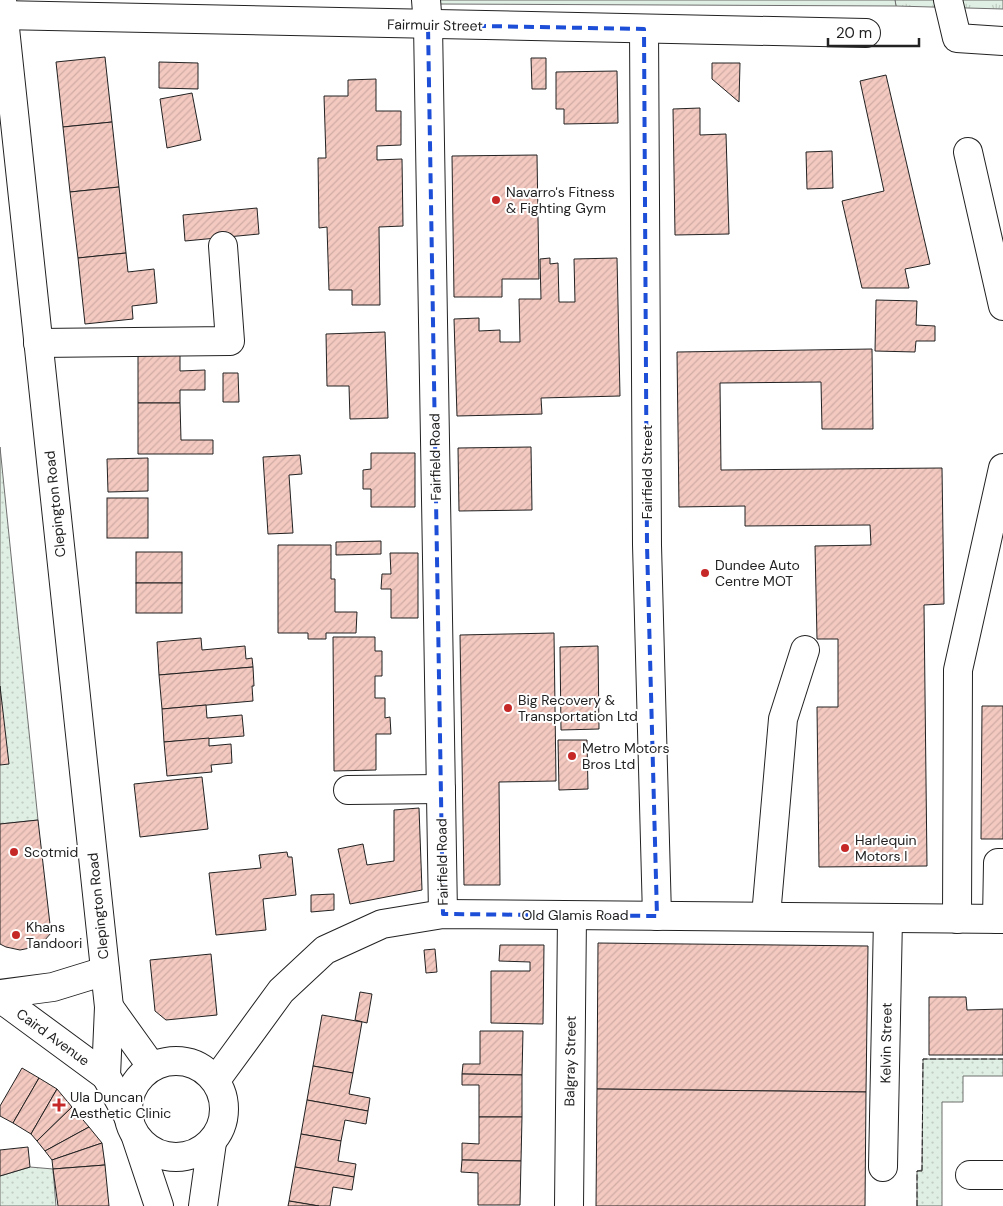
<svg xmlns="http://www.w3.org/2000/svg" width="1003" height="1206" viewBox="0 0 1003 1206" font-family="'DM Sans',sans-serif">
	<style>
		.grass { fill: url(#grass-dots); stroke: #6f6f6f }
		.park { fill: url(#park-tufts); stroke: #6f6f6f }
		.pitch { fill: #e0efe3; stroke: #6f6f6f }
		.building { fill: url(#building-hatch); stroke: #222 }
		.lines { fill: none; stroke-linecap: round; stroke-linejoin: round }
		.minor-casing { stroke: #222; stroke-width: 30 }
		.minor { stroke: #fff; stroke-width: 28 }
		.fence { stroke: #222; stroke-width: 1; stroke-dasharray: 6 2.5; stroke-linecap: butt }
		.marked { fill: none; stroke: #1d4ed8; stroke-width: 4; stroke-dasharray: 10 6; stroke-linejoin: round }
		.poi-dot { fill: #c62828; stroke: #fff; stroke-width: 2 }
		.labels { text-anchor: middle; stroke-width: 4; stroke-linejoin: round; paint-order: stroke }
		.street-label { font-size: 14px; fill: #222; stroke: #fff }
		.poi-label { font-size: 14px; fill: #222; stroke: #fff; text-anchor: start }
	</style>
	<defs>
		<pattern id="grass-dots" width="8" height="8" patternUnits="userSpaceOnUse" patternTransform="scale(1.25)"><rect width="8" height="8" fill="#e0efe3"/><path d="M2 2h.1M6 6h.1" fill="none" stroke="#c0cdc2" stroke-width="1.8" stroke-linecap="round"/></pattern>
		<pattern id="park-tufts" width="24" height="20" patternUnits="userSpaceOnUse" patternTransform="scale(1.25)"><rect width="24" height="20" fill="#e0efe3"/><path d="M3 7l-1-3M5 7V3M7 7l1-3M15 17l-1-3M17 17v-4M19 17l1-3" fill="none" stroke="#c0cdc2"/></pattern>
		<pattern id="building-hatch" width="6" height="6" patternUnits="userSpaceOnUse" patternTransform="scale(1.25)"><rect width="6" height="6" fill="#f3c9c0"/><path d="M-1 1l2-2M0 6l6-6M5 7l2-2" fill="none" stroke="#d0aca5"/></pattern>
	</defs>
	<rect width="100%" height="100%" fill="#fff"/>
	<!-- grass -->
	<g class="grass">
		<path d="M 0,447 L 38,820 L 0,824 Z"/>
		<path d="M 923,1059 L 1003,1059 L 1003,1076 L 963,1076 L 963,1102 L 942,1102 L 942,1206 L 917,1206 L 917,1171 L 922,1170 Z"/>
		<path d="M 30,1167 L 53,1169 L 56,1206 L 0,1206 L 0,1176 Z"/>
	</g>
	<!-- park -->
	<path class="park" d="M 895,0 L 1003,0 L 1003,9 L 896,6 Z"/>
	<!-- pitch -->
	<path class="pitch" d="M 438,0 L 895,0 L 896,6 L 438,4 Z"/>
	<!-- building -->
	<g class="building">
		<path d="M 105,57 L 112,122 L 63,127 L 56,62 Z"/>
		<path d="M 531,58 L 546,58 L 546,89 L 532,89 Z"/>
		<path d="M 159,62 L 198,63 L 198,89 L 159,88 Z"/>
		<path d="M 712,63 L 740,63 L 739,102 L 712,79 Z"/>
		<path d="M 617,71 L 618,123 L 564,124 L 564,109 L 556,109 L 556,72 Z"/>
		<path d="M 886,75 L 930,264 L 905,269 L 909,288 L 862,288 L 842,201 L 884,191 L 860,81 Z"/>
		<path d="M 376,79 L 376,111 L 401,111 L 401,145 L 377,146 L 377,160 L 402,159 L 403,226 L 379,227 L 380,305 L 352,305 L 352,290 L 329,290 L 327,227 L 319,228 L 318,158 L 326,158 L 324,96 L 348,96 L 348,80 Z"/>
		<path d="M 192,93 L 201,140 L 167,148 L 160,99 Z"/>
		<path d="M 700,108 L 700,135 L 726,134 L 729,234 L 675,235 L 673,109 Z"/>
		<path d="M 112,122 L 119,187 L 70,192 L 63,127 Z"/>
		<path d="M 832,151 L 833,188 L 807,189 L 806,152 Z"/>
		<path d="M 537,155 L 539,279 L 502,279 L 502,297 L 454,297 L 452,156 Z"/>
		<path d="M 119,187 L 126,253 L 78,258 L 70,192 Z"/>
		<path d="M 257,208 L 259,234 L 185,241 L 183,215 Z"/>
		<path d="M 126,253 L 128,272 L 154,269 L 157,303 L 132,306 L 133,319 L 85,324 L 78,258 Z"/>
		<path d="M 550,258 L 550,264 L 558,263 L 559,302 L 575,302 L 574,259 L 617,258 L 620,396 L 541,398 L 542,414 L 457,416 L 454,319 L 479,318 L 479,331 L 500,330 L 500,342 L 520,342 L 519,299 L 541,299 L 540,259 Z"/>
		<path d="M 876,300 L 917,301 L 916,325 L 935,326 L 935,341 L 916,341 L 915,352 L 875,351 Z"/>
		<path d="M 385,332 L 388,418 L 350,419 L 349,386 L 327,386 L 326,334 Z"/>
		<path d="M 872,349 L 873,429 L 822,429 L 821,382 L 720,383 L 721,470 L 942,468 L 944,604 L 924,605 L 927,866 L 819,867 L 817,707 L 838,707 L 838,639 L 817,639 L 815,546 L 871,545 L 870,525 L 745,526 L 745,506 L 679,507 L 677,352 Z"/>
		<path d="M 138,352 L 180,352 L 180,371 L 205,370 L 205,390 L 180,390 L 180,403 L 138,403 Z"/>
		<path d="M 223,373 L 238,373 L 239,402 L 223,402 Z"/>
		<path d="M 138,403 L 180,403 L 181,440 L 213,440 L 213,454 L 138,454 Z"/>
		<path d="M 531,447 L 532,510 L 459,511 L 458,448 Z"/>
		<path d="M 371,453 L 415,453 L 415,507 L 371,507 L 371,489 L 363,489 L 363,470 L 371,469 Z"/>
		<path d="M 300,455 L 302,474 L 289,475 L 293,533 L 268,534 L 263,457 Z"/>
		<path d="M 148,458 L 148,491 L 108,492 L 107,459 Z"/>
		<rect x="107" y="498" width="41" height="40"/>
		<path d="M 381,541 L 381,554 L 336,555 L 336,542 Z"/>
		<path d="M 278,545 L 331,545 L 331,579 L 335,579 L 335,612 L 357,612 L 356,633 L 326,633 L 326,639 L 308,639 L 308,633 L 278,633 Z"/>
		<rect x="136" y="552" width="46" height="31"/>
		<path d="M 390,553 L 418,553 L 418,618 L 391,618 L 391,589 L 381,589 L 382,574 L 391,574 Z"/>
		<rect x="136" y="583" width="46" height="30"/>
		<path d="M 554,633 L 556,781 L 499,782 L 500,885 L 464,885 L 460,635 Z"/>
		<path d="M 333,637 L 375,637 L 375,651 L 382,651 L 382,676 L 375,676 L 375,698 L 385,698 L 385,718 L 390,717 L 391,734 L 376,734 L 376,770 L 334,771 Z"/>
		<path d="M 201,638 L 202,650 L 245,646 L 246,659 L 252,658 L 253,667 L 159,675 L 157,642 Z"/>
		<path d="M 598,646 L 599,729 L 561,730 L 560,647 Z"/>
		<path d="M 253,667 L 254,686 L 252,686 L 253,701 L 162,709 L 159,675 Z"/>
		<path d="M 0,686 L 9,764 L 0,765 Z"/>
		<path d="M 206,705 L 207,718 L 242,715 L 244,736 L 164,742 L 162,709 Z"/>
		<path d="M 982,706 L 1003,706 L 1003,839 L 981,839 Z"/>
		<path d="M 209,738 L 209,746 L 231,744 L 232,763 L 211,765 L 212,772 L 167,776 L 164,742 Z"/>
		<path d="M 558,740 L 587,740 L 588,789 L 559,790 Z"/>
		<path d="M 202,777 L 208,829 L 140,837 L 134,784 Z"/>
		<path d="M 419,808 L 422,890 L 350,904 L 338,849 L 363,844 L 367,865 L 394,861 L 394,810 Z"/>
		<path d="M 38,820 L 51,933 L 44,941 L 35,947 L 20,950 L 6,947 L 0,944 L 0,824 Z"/>
		<path d="M 287,852 L 288,857 L 292,857 L 296,895 L 263,899 L 266,930 L 216,935 L 209,873 L 261,868 L 259,855 Z"/>
		<path d="M 334,894 L 334,910 L 311,912 L 311,895 Z"/>
		<path d="M 598,943 L 868,946 L 866,1092 L 597,1089 Z"/>
		<path d="M 500,945 L 544,945 L 543,1024 L 491,1023 L 491,971 L 530,971 L 530,962 L 499,961 Z"/>
		<path d="M 435,949 L 437,972 L 426,973 L 424,950 Z"/>
		<path d="M 211,954 L 217,1015 L 166,1020 L 155,1011 L 150,960 Z"/>
		<path d="M 360,992 L 372,994 L 367,1023 L 355,1020 Z"/>
		<path d="M 929,997 L 966,997 L 967,1010 L 1003,1009 L 1003,1055 L 929,1055 Z"/>
		<path d="M 322,1015 L 362,1022 L 353,1073 L 313,1066 Z"/>
		<path d="M 480,1031 L 523,1031 L 522,1075 L 462,1074 L 463,1064 L 480,1064 Z"/>
		<path d="M 313,1066 L 353,1073 L 349,1094 L 370,1098 L 368,1111 L 307,1100 Z"/>
		<path d="M 22,1068 L 39,1078 L 13,1123 L 0,1116 L 0,1106 Z"/>
		<path d="M 462,1074 L 522,1075 L 522,1117 L 479,1117 L 479,1085 L 462,1085 Z"/>
		<path d="M 39,1078 L 57,1089 L 31,1134 L 13,1123 Z"/>
		<path d="M 57,1089 L 72,1107 L 37,1141 L 31,1134 Z"/>
		<path d="M 597,1089 L 866,1092 L 865,1206 L 596,1206 Z"/>
		<path d="M 307,1100 L 368,1111 L 366,1124 L 345,1120 L 341,1141 L 301,1134 Z"/>
		<path d="M 72,1107 L 89,1127 L 45,1151 L 37,1141 Z"/>
		<path d="M 479,1117 L 522,1117 L 521,1161 L 462,1160 L 462,1143 L 479,1144 Z"/>
		<path d="M 89,1127 L 102,1143 L 52,1160 L 45,1151 Z"/>
		<path d="M 301,1134 L 341,1141 L 338,1161 L 356,1164 L 354,1177 L 295,1167 Z"/>
		<path d="M 102,1143 L 105,1165 L 53,1169 L 52,1160 Z"/>
		<path d="M 28,1147 L 30,1167 L 0,1176 L 0,1150 Z"/>
		<path d="M 462,1160 L 521,1161 L 520,1205 L 478,1205 L 478,1173 L 461,1172 Z"/>
		<path d="M 105,1165 L 109,1206 L 58,1206 L 53,1169 Z"/>
		<path d="M 295,1167 L 354,1177 L 352,1190 L 333,1187 L 330,1206 L 319,1206 L 289,1201 Z"/>
		<path d="M 289,1201 L 319,1206 L 288,1206 Z"/>
	</g>
	<g class="lines">
		<defs>
			<g id="minor">
				<path d="M 2,0 L 109,1007 L 106,1076 L 128,1116"/>
				<path d="M 426,0 L 428,25 L 443,914"/>
				<path d="M 948,0 L 957,38 L 1003,41"/>
				<path d="M 0,15 L 866,33"/>
				<path d="M 644,29 L 647,545 L 657,916"/>
				<path d="M 968,152 L 1003,306"/>
				<path d="M 38,343 L 230,341 L 223,246"/>
				<path d="M 348,790 L 441,789"/>
				<path d="M 766,916 L 783,719 L 805,650"/>
				<path d="M 957,919 L 958,670 L 1003,468"/>
				<path d="M 997,919 L 998,863 L 1003,863"/>
				<path d="M 0,994 L 53,987 L 105,971"/>
				<path d="M 0,998 L 106,1076"/>
				<path d="M 109,1007 L 152,1067"/>
				<circle cx="176" cy="1109" r="48"/>
				<path d="M 216,1080 L 281,991 L 325,950 L 382,924 L 443,914 L 1003,919"/>
				<path d="M 136,1137 L 159,1206"/>
				<path d="M 883,1167 L 888,918"/>
				<path d="M 970,1175 L 1003,1175"/>
				<path d="M 203,1206 L 212,1142"/>
				<path d="M 569,1206 L 572,916"/>
			</g>
		</defs>
		<!-- minor casing -->
		<use href="#minor" class="minor-casing"/>
		<!-- minor -->
		<use href="#minor" class="minor"/>
		<!-- fence -->
		<g class="fence">
			<path d="M 922,1171 L 923,1059 L 1003,1059"/>
			<path d="M 917,1206 L 917,1171 L 922,1171"/>
		</g>
	</g>
	<!-- marked area -->
	<path class="marked" d="M 428,25 L 644,29 L 647,545 L 657,916 L 443,914 Z"/>
	<!-- markers -->
	<g class="poi-dot">
		<circle cx="496" cy="200" r="5"/>
		<circle cx="705" cy="573" r="5"/>
		<circle cx="508" cy="708" r="5"/>
		<circle cx="572" cy="756" r="5"/>
		<circle cx="845" cy="848" r="5"/>
		<circle cx="14" cy="852" r="5"/>
		<circle cx="16" cy="935" r="5"/>
		<path d="M56.5 1097.5h5v5h5v5h-5v5h-5v-5h-5v-5h5z"/>
	</g>
	<g class="labels">
		<!-- street labels -->
		<g class="street-label">
			<text transform="translate(435 25) rotate(1)" y="5">Fairmuir Street</text>
			<text transform="translate(435 457) rotate(-91)" y="5">Fairfield Road</text>
			<text transform="translate(647 472) rotate(-90)" y="5">Fairfield Street</text>
			<text transform="translate(55 504) rotate(-96)" y="5">Clepington Road</text>
			<text transform="translate(442 862) rotate(-91)" y="5">Fairfield Road</text>
			<text transform="translate(98 906) rotate(-96)" y="5">Clepington Road</text>
			<text x="575" y="920">Old Glamis Road</text>
			<text transform="translate(53 1037) rotate(36)" y="5">Caird Avenue</text>
			<text transform="translate(886 1043) rotate(-89)" y="5">Kelvin Street</text>
			<text transform="translate(570 1061) rotate(-89)" y="5">Balgray Street</text>
		</g>
		<!-- poi labels -->
		<g class="poi-label">
			<text x="506" y="197">Navarro's Fitness<tspan x="506" dy="16">&amp; Fighting Gym</tspan></text>
			<text x="715" y="570">Dundee Auto<tspan x="715" dy="16">Centre MOT</tspan></text>
			<text x="518" y="705">Big Recovery &amp;<tspan x="518" dy="16">Transportation Ltd</tspan></text>
			<text x="582" y="753">Metro Motors<tspan x="582" dy="16">Bros Ltd</tspan></text>
			<text x="855" y="845">Harlequin<tspan x="855" dy="16">Motors l</tspan></text>
			<text x="24" y="857">Scotmid</text>
			<text x="26" y="932">Khans<tspan x="26" dy="16">Tandoori</tspan></text>
			<text x="70" y="1102">Ula Duncan<tspan x="70" dy="16">Aesthetic Clinic</tspan></text>
		</g>
	</g>
	<!-- scale -->
	<path d="M828 38v8h91v-8" fill="none" stroke="#222222" stroke-width="2.5"/>
	<text x="836" y="38" font-size="15" fill="#222222" stroke="#ffffff" stroke-width="4" paint-order="stroke">20 m</text>
</svg>
